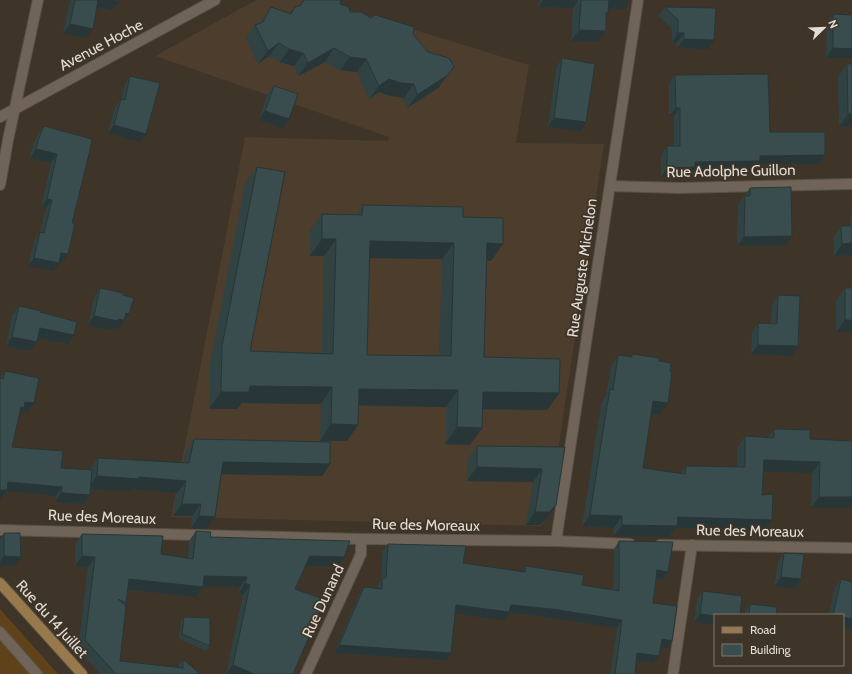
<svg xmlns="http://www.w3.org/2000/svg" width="852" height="674" viewBox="0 0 852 674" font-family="Cabin,sans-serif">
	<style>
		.built { fill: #4c3d2c }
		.green { fill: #5f421a }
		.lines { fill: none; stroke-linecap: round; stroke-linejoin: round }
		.lane-casing { stroke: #595147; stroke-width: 12 }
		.street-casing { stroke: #595147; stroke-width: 12 }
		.secondary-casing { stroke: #595147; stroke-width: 12 }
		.lane { stroke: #6f6457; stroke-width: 10 }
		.street { stroke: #6f6457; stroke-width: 10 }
		.secondary { stroke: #98794c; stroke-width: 10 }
		.wall { fill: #314243; fill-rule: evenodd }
		.shaded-wall { fill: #283637 }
		.building { fill: #394d4e; stroke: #283637; fill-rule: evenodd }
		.labels { text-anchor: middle; stroke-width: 3.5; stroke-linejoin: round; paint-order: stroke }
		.street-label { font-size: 15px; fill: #e3dcd4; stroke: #3e3427 }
	</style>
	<rect width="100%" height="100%" fill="#3e3427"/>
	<!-- built -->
	<path class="built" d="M 256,0 L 318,0 L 529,65 L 516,143 L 604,144 L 548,518 L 540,526 L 171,517 L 245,137 L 388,141 L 389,137 L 155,56 Z"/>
	<!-- green -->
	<path class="green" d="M 0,609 L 58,674 L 0,674 Z"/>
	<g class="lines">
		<defs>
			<path id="lane" d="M 0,632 L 37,674"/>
			<g id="street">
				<path d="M 0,117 L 215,0"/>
				<path d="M 0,185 L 8,140 L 38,0"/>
				<path d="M 610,186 L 679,188 L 852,184"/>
				<path d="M 0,530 L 361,539 L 556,541 L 630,544"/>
				<path d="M 556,541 L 638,0"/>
				<path d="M 660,545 L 852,548"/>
				<path d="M 306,674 L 361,554 L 361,539"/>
				<path d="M 673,674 L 692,545"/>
			</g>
			<path id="secondary" d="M 0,583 L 82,674"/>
		</defs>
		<!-- lane casing -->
		<use href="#lane" class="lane-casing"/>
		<!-- street casing -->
		<use href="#street" class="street-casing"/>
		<!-- secondary casing -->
		<use href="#secondary" class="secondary-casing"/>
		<!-- lane -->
		<use href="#lane" class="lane"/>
		<!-- street -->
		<use href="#street" class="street"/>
		<!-- secondary -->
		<use href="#secondary" class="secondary"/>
	</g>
	<!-- wall -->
	<g class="wall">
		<path d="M 70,0 L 119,0 L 112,10 L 97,7 L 86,38 L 63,33 Z"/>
		<path d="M 304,0 L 340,4 L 350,12 L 371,18 L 413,34 L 445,79 L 438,88 L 407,108 L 404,98 L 391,96 L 379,92 L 369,99 L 357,72 L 340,70 L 325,62 L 298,76 L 294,66 L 280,62 L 269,56 L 258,64 L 246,38 L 255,25 L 260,23 L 271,7 L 290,13 L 295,7 L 301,5 Z"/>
		<path d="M 539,0 L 630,0 L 624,9 L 608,8 L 598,42 L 571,41 L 573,8 L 538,7 Z"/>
		<path d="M 665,7 L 708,49 L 677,48 L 677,42 L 672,42 L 672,29 L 658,16 Z"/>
		<path d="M 833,14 L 852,58 L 826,58 L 827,23 Z"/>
		<path d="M 562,58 L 580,131 L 548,127 L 556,68 Z"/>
		<path d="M 847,64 L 852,126 L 839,127 L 838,77 Z"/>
		<path d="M 675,75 L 770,132 L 825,155 L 819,164 L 757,164 L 754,170 L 693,171 L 689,176 L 661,177 L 661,155 L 667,146 L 674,146 L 674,116 L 669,116 L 669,83 Z"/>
		<path d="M 130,76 L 140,142 L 108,133 L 115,107 L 121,99 L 125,84 Z"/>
		<path d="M 274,86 L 283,128 L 259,120 L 267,95 Z"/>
		<path d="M 44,126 L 92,139 L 62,263 L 59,262 L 53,271 L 28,266 L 34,241 L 40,232 L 46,208 L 41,207 L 51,163 L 30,158 L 32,148 L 38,134 Z"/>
		<path d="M 257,167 L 250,351 L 322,353 L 324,256 L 310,256 L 310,231 L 322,214 L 356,215 L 363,205 L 463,217 L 491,261 L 487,261 L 484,357 L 559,393 L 547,410 L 483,409 L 470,445 L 445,444 L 446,407 L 359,406 L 347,441 L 320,441 L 321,404 L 242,403 L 237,409 L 209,409 L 210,363 L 245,184 ZM 369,258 L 442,259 L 439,356 L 367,355 Z"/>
		<path d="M 750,188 L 785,245 L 737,246 L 738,205 Z"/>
		<path d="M 852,213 L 852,255 L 834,256 L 833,238 L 841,226 L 851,226 L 850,216 Z"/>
		<path d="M 100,288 L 123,295 L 129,314 L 118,329 L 112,328 L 111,330 L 88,325 L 94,297 Z"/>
		<path d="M 845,288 L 852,288 L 852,332 L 836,332 L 836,300 Z"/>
		<path d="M 778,295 L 792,356 L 751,354 L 752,332 L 758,323 L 771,323 L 772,305 Z"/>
		<path d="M 19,306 L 40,312 L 68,344 L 38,338 L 30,351 L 6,346 L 12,315 Z"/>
		<path d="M 632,354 L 659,361 L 660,415 L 651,413 L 643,468 L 680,474 L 686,466 L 737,467 L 737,448 L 745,436 L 768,437 L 774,429 L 810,439 L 850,508 L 811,508 L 812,473 L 764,471 L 762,495 L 772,520 L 764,531 L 675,528 L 669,537 L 614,536 L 614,528 L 582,526 L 597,430 L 602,401 L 606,395 L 611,366 L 618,355 L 630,357 Z"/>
		<path d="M 5,371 L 34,403 L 28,412 L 22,411 L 19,416 L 12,447 L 61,468 L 90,470 L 98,458 L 183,463 L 186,451 L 194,439 L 330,464 L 322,476 L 221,474 L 215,517 L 206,529 L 191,528 L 192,516 L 173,516 L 177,493 L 132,489 L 130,491 L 91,489 L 90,495 L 84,504 L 55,502 L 56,496 L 7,491 L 1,499 L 0,378 Z"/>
		<path d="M 477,446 L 565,447 L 547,518 L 540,525 L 526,525 L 533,482 L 467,481 L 468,459 Z"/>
		<path d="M 196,531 L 210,537 L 344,557 L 337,567 L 305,566 L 295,589 L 293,674 L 226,674 L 243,595 L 238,594 L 240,587 L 203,586 L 196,597 L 128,590 L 126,603 L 124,605 L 120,661 L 178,667 L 183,659 L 200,674 L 100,674 L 78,650 L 88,567 L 75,566 L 75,544 L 82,534 L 161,554 L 188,558 L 189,541 Z"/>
		<path d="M 4,533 L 21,557 L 14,566 L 0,565 L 0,539 Z"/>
		<path d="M 619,541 L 668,572 L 663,580 L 656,579 L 653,603 L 667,648 L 660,647 L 659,656 L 653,663 L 636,661 L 635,674 L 610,674 L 617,628 L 547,617 L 509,613 L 504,620 L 455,613 L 446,660 L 334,653 L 359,595 L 364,587 L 377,588 L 377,586 L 381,580 L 382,552 L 388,544 L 463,563 L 522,571 L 526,566 L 582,585 L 613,590 L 614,549 Z"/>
		<path d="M 784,553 L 801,579 L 795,588 L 774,587 L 778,562 Z"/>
		<path d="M 841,579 L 852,582 L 852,629 L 843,627 L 843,615 L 829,615 L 834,589 Z"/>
		<path d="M 703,591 L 742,596 L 694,622 L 697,599 Z"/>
		<path d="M 750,604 L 776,615 L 743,615 L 744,614 Z"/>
		<path d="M 184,617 L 210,646 L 206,651 L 179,639 L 181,622 Z"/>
	</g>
	<!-- shaded-wall -->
	<g class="shaded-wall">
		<path d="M 97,0 L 114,0 L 119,1 L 112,10 L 93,6 Z"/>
		<path d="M 543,0 L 578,0 L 573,8 L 538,7 Z"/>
		<path d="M 607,0 L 630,0 L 624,9 L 601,8 Z"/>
		<path d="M 70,24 L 93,29 L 86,38 L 63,33 Z"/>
		<path d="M 579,30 L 606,31 L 598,42 L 571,41 Z"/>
		<path d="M 678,33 L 684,33 L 677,42 L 672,42 Z"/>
		<path d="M 684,39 L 714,40 L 708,49 L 677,48 Z"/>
		<path d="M 279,43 L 269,56 L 258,64 L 268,51 Z"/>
		<path d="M 334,48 L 325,62 L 298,76 L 308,63 Z"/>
		<path d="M 833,48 L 852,49 L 852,58 L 826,58 Z"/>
		<path d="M 289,49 L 303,53 L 294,66 L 280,62 Z"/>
		<path d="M 350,57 L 366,59 L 357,72 L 340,70 Z"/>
		<path d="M 454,66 L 438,88 L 407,108 L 417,95 Z"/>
		<path d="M 389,79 L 414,84 L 404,98 L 391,96 L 379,92 L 369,99 L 379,86 Z"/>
		<path d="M 676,108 L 680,108 L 674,116 L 669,116 Z"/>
		<path d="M 265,111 L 289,119 L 283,128 L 259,120 Z"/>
		<path d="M 848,114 L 852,114 L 852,126 L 839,127 Z"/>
		<path d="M 554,118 L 586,122 L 580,131 L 548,127 Z"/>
		<path d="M 114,125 L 146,134 L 140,142 L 108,133 Z"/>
		<path d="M 36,149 L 57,154 L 51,163 L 30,158 Z"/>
		<path d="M 825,155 L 819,164 L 757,164 L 754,170 L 693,171 L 689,176 L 661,177 L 667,168 L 695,162 L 760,156 Z"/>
		<path d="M 47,199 L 52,200 L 46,208 L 41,207 Z"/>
		<path d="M 792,236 L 785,245 L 737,246 L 744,237 Z"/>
		<path d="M 322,239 L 336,239 L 324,256 L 310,256 Z"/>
		<path d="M 370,241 L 454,243 L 442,259 L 358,258 Z"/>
		<path d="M 487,243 L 503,244 L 491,261 L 476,260 Z"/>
		<path d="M 852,243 L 852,255 L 834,256 L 842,244 Z"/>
		<path d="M 61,253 L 68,254 L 62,263 L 55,261 Z"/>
		<path d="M 34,258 L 59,263 L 53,271 L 28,266 Z"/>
		<path d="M 126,313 L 129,314 L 118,329 L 112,328 L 111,330 L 88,325 L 94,316 L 118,319 Z"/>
		<path d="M 845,320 L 852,320 L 852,332 L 836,332 Z"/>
		<path d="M 40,328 L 74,335 L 68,344 L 34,337 Z"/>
		<path d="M 12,337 L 37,342 L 30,351 L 6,346 Z"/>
		<path d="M 758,345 L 798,346 L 792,356 L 751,354 Z"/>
		<path d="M 250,386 L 332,387 L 321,404 L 242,403 L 237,409 L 209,409 L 221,392 Z"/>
		<path d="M 359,389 L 458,390 L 446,407 L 348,405 Z"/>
		<path d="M 483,392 L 559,393 L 547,410 L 471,409 Z"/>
		<path d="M 653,401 L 668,403 L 660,415 L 645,412 Z"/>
		<path d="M 25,402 L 34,403 L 28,412 L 22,411 L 18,416 L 15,416 Z"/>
		<path d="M 331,424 L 358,425 L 347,441 L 320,441 Z"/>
		<path d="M 457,427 L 482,428 L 470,445 L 445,444 Z"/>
		<path d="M 764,460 L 820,462 L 812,473 L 756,471 Z"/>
		<path d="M 223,462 L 330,464 L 322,476 L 214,474 Z"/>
		<path d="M 477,467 L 542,469 L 533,482 L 467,481 Z"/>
		<path d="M 97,476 L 139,477 L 186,481 L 177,493 L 132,489 L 130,491 L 88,489 Z"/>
		<path d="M 8,482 L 62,487 L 56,496 L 7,491 L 1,499 L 0,499 L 0,490 Z"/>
		<path d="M 61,493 L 90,495 L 84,504 L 55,502 Z"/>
		<path d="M 819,497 L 852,497 L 852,506 L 850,508 L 811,508 Z"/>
		<path d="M 182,504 L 201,504 L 192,516 L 173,516 Z"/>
		<path d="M 556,505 L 547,518 L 540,525 L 526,525 L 535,512 Z"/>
		<path d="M 590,515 L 622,516 L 614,528 L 582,526 Z"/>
		<path d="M 199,516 L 215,517 L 206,529 L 191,528 Z"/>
		<path d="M 678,517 L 772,520 L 764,531 L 675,528 L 669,537 L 614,536 L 622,525 Z"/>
		<path d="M 4,556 L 21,557 L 14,566 L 0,565 L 0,562 Z"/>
		<path d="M 82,556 L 95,557 L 88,567 L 75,566 Z"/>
		<path d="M 310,556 L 344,557 L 337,567 L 303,566 Z"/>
		<path d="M 657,570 L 668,572 L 663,580 L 652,578 Z"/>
		<path d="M 204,576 L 247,577 L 240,587 L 197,586 Z"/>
		<path d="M 781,577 L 801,579 L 795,588 L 774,587 Z"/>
		<path d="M 129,579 L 203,587 L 196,597 L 122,589 Z"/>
		<path d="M 245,583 L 250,585 L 243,595 L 238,594 Z"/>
		<path d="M 456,605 L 511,605 L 552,609 L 622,620 L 617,628 L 547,617 L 509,613 L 504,620 L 451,613 Z"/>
		<path d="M 700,614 L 715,616 L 715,625 L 694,622 Z"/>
		<path d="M 843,617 L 852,619 L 852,629 L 843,627 Z"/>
		<path d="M 662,639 L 672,641 L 667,648 L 656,647 Z"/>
		<path d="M 339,645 L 451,653 L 446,660 L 334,653 Z"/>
		<path d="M 637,653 L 659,656 L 653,663 L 632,660 Z"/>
		<path d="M 233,665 L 254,674 L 226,674 Z"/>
	</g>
	<!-- building -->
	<g class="building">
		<path d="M 75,0 L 98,0 L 93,29 L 70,24 Z"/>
		<path d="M 304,0 L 341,0 L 340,4 L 349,7 L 350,12 L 361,12 L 371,18 L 375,15 L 414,27 L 413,34 L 428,52 L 449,58 L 454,66 L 448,75 L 417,95 L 414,84 L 401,83 L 389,79 L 379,86 L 366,59 L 350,57 L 334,48 L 308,63 L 303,53 L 289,49 L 279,43 L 268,51 L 255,25 L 263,22 L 271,7 L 291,14 L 295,7 L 301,5 Z"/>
		<path d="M 581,0 L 609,0 L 608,13 L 606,13 L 606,31 L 579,30 Z"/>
		<path d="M 665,7 L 716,8 L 714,40 L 684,39 L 684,33 L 678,33 L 678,20 Z"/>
		<path d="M 833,14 L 852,15 L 852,49 L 833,48 Z"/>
		<path d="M 562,58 L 595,64 L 586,122 L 554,118 Z"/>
		<path d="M 847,64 L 852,64 L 852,114 L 848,114 Z"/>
		<path d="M 768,74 L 770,132 L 825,132 L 825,155 L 760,156 L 760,161 L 695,162 L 695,167 L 667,168 L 667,146 L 680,146 L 680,108 L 676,108 L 675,75 Z"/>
		<path d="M 130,76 L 160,83 L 146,134 L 114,125 L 121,99 L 125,100 Z"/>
		<path d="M 274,86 L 298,94 L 289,119 L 265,111 Z"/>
		<path d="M 44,126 L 92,139 L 89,154 L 72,223 L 75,223 L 68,254 L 61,253 L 59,263 L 34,258 L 40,232 L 44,233 L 52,200 L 47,199 L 57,154 L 36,149 L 38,140 Z"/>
		<path d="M 257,167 L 285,172 L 250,351 L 333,354 L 336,239 L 322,239 L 322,214 L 362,215 L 363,205 L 463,207 L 463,217 L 503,218 L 503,244 L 487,243 L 484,357 L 560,359 L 559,393 L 483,392 L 482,428 L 457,427 L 458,390 L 359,389 L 358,425 L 331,424 L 332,387 L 250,386 L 249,392 L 221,392 L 222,346 ZM 370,241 L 454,243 L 451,356 L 367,355 Z"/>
		<path d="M 791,187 L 792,236 L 744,237 L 745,196 L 750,196 L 750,188 Z"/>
		<path d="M 841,226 L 852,226 L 852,243 L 842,244 Z"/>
		<path d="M 100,288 L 123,293 L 123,295 L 134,298 L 129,314 L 126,313 L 124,320 L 118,319 L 118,321 L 94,316 Z"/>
		<rect x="845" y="288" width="7" height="32"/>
		<path d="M 778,295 L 800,296 L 798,346 L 758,345 L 758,323 L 777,324 Z"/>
		<path d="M 19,306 L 41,311 L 40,312 L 77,322 L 74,335 L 40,328 L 37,342 L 12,337 Z"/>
		<path d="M 632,354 L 659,358 L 659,361 L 671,363 L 670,372 L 672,372 L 668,403 L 653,401 L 643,468 L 685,474 L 686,466 L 745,467 L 745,436 L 774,438 L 774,429 L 810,430 L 810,439 L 852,441 L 852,497 L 819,497 L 820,462 L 764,460 L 762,495 L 773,494 L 772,520 L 678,517 L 677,526 L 622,525 L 622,516 L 590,515 L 605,418 L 610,389 L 613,390 L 618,355 L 632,357 Z"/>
		<path d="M 5,371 L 39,378 L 34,403 L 25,402 L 24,408 L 21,407 L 12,447 L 63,451 L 61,468 L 92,470 L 90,495 L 61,493 L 62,487 L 8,482 L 7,490 L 0,490 L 0,378 L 3,379 Z"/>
		<path d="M 194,439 L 330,442 L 330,464 L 223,462 L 215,517 L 199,516 L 201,504 L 182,504 L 186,481 L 139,477 L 139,479 L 97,476 L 98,458 L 189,463 Z"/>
		<path d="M 477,446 L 565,447 L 556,505 L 549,512 L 535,512 L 542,469 L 477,467 Z"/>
		<path d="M 196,531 L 211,532 L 210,537 L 350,541 L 344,557 L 310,556 L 295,589 L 325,600 L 293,674 L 254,674 L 233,665 L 250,585 L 245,583 L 247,577 L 204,576 L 203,587 L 129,579 L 126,603 L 118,599 L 126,606 L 120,661 L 183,668 L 183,659 L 200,674 L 116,674 L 85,640 L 95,557 L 82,556 L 82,534 L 163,536 L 161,554 L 193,559 Z"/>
		<path d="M 4,533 L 20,533 L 21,557 L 4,556 Z"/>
		<path d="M 619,541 L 673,542 L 668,572 L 657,570 L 653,603 L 677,606 L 672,641 L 662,639 L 659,656 L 637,653 L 635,674 L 615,674 L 622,620 L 552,609 L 511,605 L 509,612 L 456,605 L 451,653 L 339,645 L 364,587 L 382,589 L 382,578 L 386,578 L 388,544 L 466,546 L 463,563 L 525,572 L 526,566 L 584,575 L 582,585 L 619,591 Z"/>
		<path d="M 784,553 L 804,554 L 801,579 L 781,577 Z"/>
		<path d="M 841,579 L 852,582 L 852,619 L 843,617 L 843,615 L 833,615 Z"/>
		<path d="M 703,591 L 742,596 L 740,615 L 715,615 L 715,616 L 700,614 Z"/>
		<path d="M 750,604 L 777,607 L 776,615 L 749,615 Z"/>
		<path d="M 184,617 L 210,618 L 210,646 L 182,634 Z"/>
	</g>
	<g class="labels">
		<!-- street labels -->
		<g class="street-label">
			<text transform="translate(101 45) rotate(-28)" y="5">Avenue Hoche</text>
			<text transform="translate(731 171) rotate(-1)" y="5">Rue Adolphe Guillon</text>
			<text transform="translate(582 268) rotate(-82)" y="5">Rue Auguste Michelon</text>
			<text transform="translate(102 517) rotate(2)" y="5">Rue des Moreaux</text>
			<text transform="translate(426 525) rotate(1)" y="5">Rue des Moreaux</text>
			<text transform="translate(750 531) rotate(1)" y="5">Rue des Moreaux</text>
			<text transform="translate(323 601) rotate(-65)" y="5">Rue Dunand</text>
			<text transform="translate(52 619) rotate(48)" y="5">Rue du 14 Juillet</text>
		</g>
	</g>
	<!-- legend -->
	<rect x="714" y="614" width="130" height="52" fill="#3e3427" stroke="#80776c"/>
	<rect x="722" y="627" width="20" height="6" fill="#98794c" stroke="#80776c"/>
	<text x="750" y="634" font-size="12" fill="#e3dcd4">Road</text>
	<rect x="722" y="644" width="20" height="12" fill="#394d4e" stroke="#80776c"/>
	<text x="750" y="654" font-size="12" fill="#e3dcd4">Building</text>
	<!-- north arrow -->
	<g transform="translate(824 28) rotate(67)" stroke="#3e3427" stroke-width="3" paint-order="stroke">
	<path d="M0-3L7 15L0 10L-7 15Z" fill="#e3dcd4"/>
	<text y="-6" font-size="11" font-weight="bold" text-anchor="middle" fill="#e3dcd4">N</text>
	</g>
</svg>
